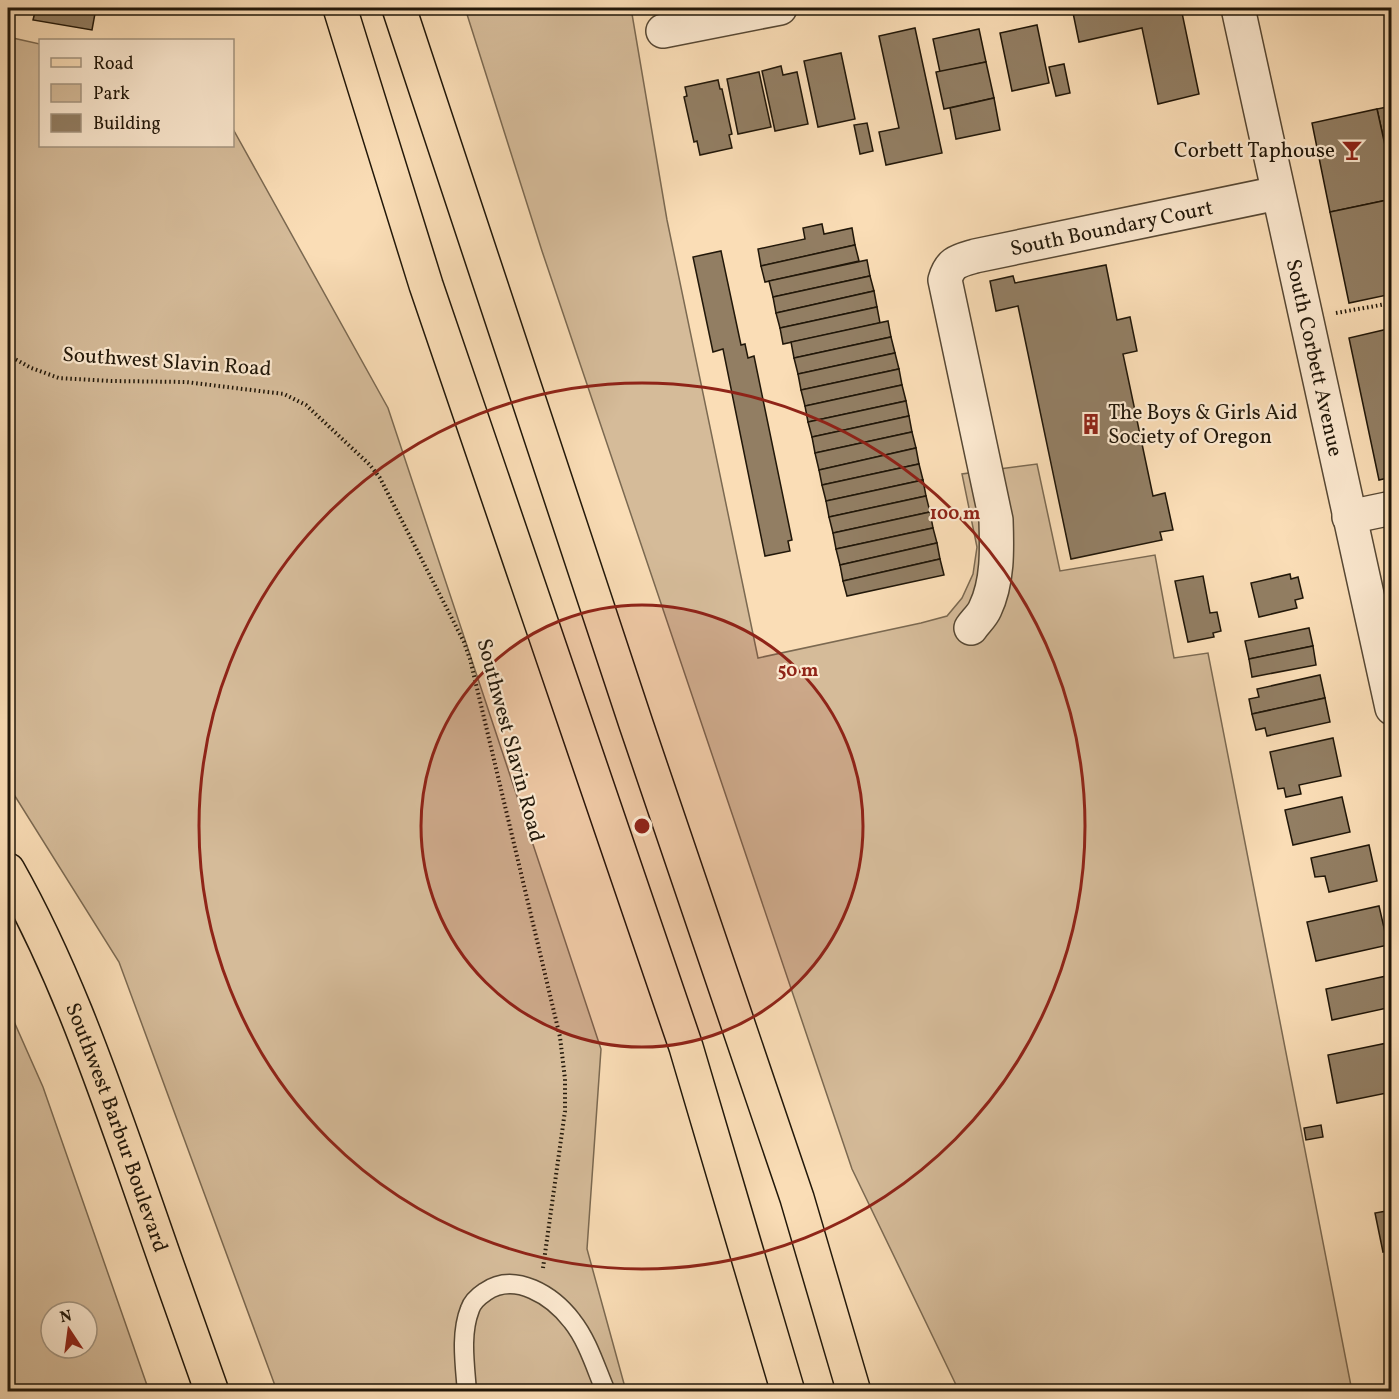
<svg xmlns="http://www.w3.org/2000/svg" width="1399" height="1399" viewBox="0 0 1399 1399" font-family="Vollkorn,serif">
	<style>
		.green { fill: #d5bb99; stroke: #7b6951; stroke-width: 1.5; fill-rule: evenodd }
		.building { fill: #927e63; stroke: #211709; stroke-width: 1.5 }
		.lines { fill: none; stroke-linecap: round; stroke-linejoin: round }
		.service-casing { stroke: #574834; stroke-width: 21 }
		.minor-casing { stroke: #574834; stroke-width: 36 }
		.tertiary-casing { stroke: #574834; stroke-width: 36 }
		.primary-casing { stroke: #211709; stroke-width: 36 }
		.motorway-casing { stroke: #211709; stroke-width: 36 }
		.path { stroke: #211709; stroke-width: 4; stroke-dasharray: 1.5 3; stroke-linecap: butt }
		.service { stroke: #fce9d0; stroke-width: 18 }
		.minor { stroke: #fce9d0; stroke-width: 33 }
		.tertiary { stroke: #fce9d0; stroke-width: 33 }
		.primary { stroke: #faddb6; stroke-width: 33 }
		.motorway { stroke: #faddb6; stroke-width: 33 }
		.ring { fill: none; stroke: #8f2418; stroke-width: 3 }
		.labels { text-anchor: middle; stroke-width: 4.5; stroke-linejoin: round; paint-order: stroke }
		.poi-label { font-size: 21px; fill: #211709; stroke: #fce9d0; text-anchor: end }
		.street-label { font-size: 21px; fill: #211709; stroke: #fce9d0 }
		.centre { fill: #8f2418; stroke: #fce9d0; stroke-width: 3 }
		.ring-label { font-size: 18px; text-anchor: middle; font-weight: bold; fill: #8f2418; stroke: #fce9d0; stroke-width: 4.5; stroke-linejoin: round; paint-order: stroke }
	</style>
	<rect width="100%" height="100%" fill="#faddb6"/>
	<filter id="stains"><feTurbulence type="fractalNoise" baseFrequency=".00333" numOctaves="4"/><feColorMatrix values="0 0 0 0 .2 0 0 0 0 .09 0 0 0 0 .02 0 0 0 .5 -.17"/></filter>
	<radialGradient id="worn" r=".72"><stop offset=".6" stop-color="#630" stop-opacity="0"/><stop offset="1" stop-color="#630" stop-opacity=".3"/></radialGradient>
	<!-- green -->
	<g class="green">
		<path d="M 465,8 L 631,8 L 667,220 L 758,658 L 921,623 L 947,616 L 962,598 L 973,574 L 977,547 L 962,474 L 1037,464 L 1060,571 L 1155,555 L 1174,658 L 1208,653 L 1352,1391 L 959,1391 L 852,1169 L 542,251 Z"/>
		<path d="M 8,14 L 13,38 L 40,44 L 40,146 L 232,146 L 233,129 L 388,408 L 601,1049 L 587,1249 L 626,1391 L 277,1391 L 119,962 L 8,785 Z"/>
		<path d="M 8,1008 L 43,1087 L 149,1391 L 8,1391 ZM 51,1312 L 87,1312 L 87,1348 L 51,1348 Z"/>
	</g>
	<!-- building -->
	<g class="building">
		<path d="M 36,8 L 96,8 L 92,30 L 33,20 Z"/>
		<path d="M 1072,8 L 1181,8 L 1199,94 L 1158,104 L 1142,28 L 1079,42 Z"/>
		<path d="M 1037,25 L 1049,83 L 1012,91 L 1000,33 Z"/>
		<path d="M 915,28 L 942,153 L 886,165 L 879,132 L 899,128 L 879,36 Z"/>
		<path d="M 979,29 L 986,62 L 940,72 L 933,39 Z"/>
		<path d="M 841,53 L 855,119 L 818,127 L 804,61 Z"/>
		<path d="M 986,62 L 994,98 L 944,109 L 936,72 Z"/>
		<path d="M 1064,64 L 1070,93 L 1056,96 L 1049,67 Z"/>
		<path d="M 781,66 L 783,75 L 797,72 L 808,124 L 775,131 L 762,71 Z"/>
		<path d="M 759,72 L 771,127 L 738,134 L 727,79 Z"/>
		<path d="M 718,80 L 720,89 L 722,89 L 732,134 L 729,135 L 732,148 L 700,155 L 697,141 L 694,142 L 684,97 L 687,96 L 685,87 Z"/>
		<path d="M 994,98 L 1000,130 L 956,139 L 950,108 Z"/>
		<path d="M 1392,106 L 1392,177 L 1377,109 Z"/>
		<path d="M 1377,109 L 1392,177 L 1392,199 L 1330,212 L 1312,123 Z"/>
		<path d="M 867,123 L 873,151 L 860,154 L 854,125 Z"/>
		<path d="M 1392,199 L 1392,294 L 1349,303 L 1330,212 Z"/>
		<path d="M 822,224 L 824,234 L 852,228 L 855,245 L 761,266 L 758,249 L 805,239 L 803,228 Z"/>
		<path d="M 855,245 L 859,261 L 765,282 L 761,266 Z"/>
		<path d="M 721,251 L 741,345 L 745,344 L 748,358 L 754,356 L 792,540 L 788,541 L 790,551 L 765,556 L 723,349 L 713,352 L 693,257 Z"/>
		<path d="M 867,260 L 870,276 L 773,297 L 769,281 Z"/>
		<path d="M 1106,265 L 1117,320 L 1130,317 L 1137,351 L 1123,354 L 1153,496 L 1165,493 L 1173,530 L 1160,532 L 1162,540 L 1071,559 L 1018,306 L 996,311 L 990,281 L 1013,276 L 1015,283 Z"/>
		<path d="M 870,276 L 874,291 L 776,313 L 773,297 Z"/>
		<path d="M 874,291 L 877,307 L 780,328 L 776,313 Z"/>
		<path d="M 877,307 L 880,323 L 783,344 L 780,328 Z"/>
		<path d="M 888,321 L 891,337 L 794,358 L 791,342 Z"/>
		<path d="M 1392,328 L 1392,477 L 1379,480 L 1349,338 Z"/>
		<path d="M 891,337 L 895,353 L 798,374 L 794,358 Z"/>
		<path d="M 895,353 L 899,369 L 801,390 L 798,374 Z"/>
		<path d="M 899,369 L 902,385 L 805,406 L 801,390 Z"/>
		<path d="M 902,385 L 906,401 L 808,422 L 805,406 Z"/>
		<path d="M 906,401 L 909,416 L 812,437 L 808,422 Z"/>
		<path d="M 909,416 L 912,432 L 815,453 L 812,437 Z"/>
		<path d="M 912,432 L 916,448 L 819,470 L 815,453 Z"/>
		<path d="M 916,448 L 919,464 L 822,485 L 819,470 Z"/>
		<path d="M 919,464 L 923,480 L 826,501 L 822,485 Z"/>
		<path d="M 923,480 L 926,496 L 829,517 L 826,501 Z"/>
		<path d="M 926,496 L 930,512 L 833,533 L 829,517 Z"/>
		<path d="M 930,512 L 933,528 L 836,549 L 833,533 Z"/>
		<path d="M 933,528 L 937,543 L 840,565 L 836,549 Z"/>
		<path d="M 937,543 L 940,559 L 843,581 L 840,565 Z"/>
		<path d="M 940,559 L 944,575 L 847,596 L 843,581 Z"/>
		<path d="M 1290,574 L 1291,579 L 1298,577 L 1303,598 L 1295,600 L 1297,608 L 1259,617 L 1251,583 Z"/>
		<path d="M 1203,576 L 1210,613 L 1217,612 L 1221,631 L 1213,633 L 1214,637 L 1188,642 L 1175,581 Z"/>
		<path d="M 1309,628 L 1313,646 L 1249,659 L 1245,641 Z"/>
		<path d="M 1313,646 L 1316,665 L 1252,677 L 1249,659 Z"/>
		<path d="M 1320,675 L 1325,698 L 1252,714 L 1249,699 L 1259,697 L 1257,689 Z"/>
		<path d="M 1325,698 L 1330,722 L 1267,736 L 1265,728 L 1256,730 L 1252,714 Z"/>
		<path d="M 1333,738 L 1341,776 L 1299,785 L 1301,794 L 1286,797 L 1284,788 L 1278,789 L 1270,752 Z"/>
		<path d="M 1342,797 L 1350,832 L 1293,845 L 1285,810 Z"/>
		<path d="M 1369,845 L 1377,881 L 1329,892 L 1325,876 L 1315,877 L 1311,858 Z"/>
		<path d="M 1379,906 L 1388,945 L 1316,961 L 1307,922 Z"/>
		<path d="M 1391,975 L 1392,1007 L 1332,1020 L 1326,989 Z"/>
		<path d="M 1392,1042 L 1392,1092 L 1337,1103 L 1328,1055 Z"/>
		<path d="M 1321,1125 L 1323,1137 L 1306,1140 L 1304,1128 Z"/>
		<path d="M 1392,1210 L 1392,1250 L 1383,1252 L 1375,1213 Z"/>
		<path d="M 1392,1265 L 1392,1297 L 1385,1267 Z"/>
	</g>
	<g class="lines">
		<defs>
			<path id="service" d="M 467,1392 C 465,1365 460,1334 470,1309 C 472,1303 479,1296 485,1292 C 515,1271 553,1296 572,1321 C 588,1341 596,1369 606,1392"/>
			<g id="minor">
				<path d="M 663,31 L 780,8"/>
				<path d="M 1349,517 L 1392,508"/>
				<path id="s1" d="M 971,628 C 975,622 982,616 985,609 C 998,582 997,549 996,520 L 945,280 C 950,262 958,261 975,256 L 1278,193"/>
			</g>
			<g id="tertiary">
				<path id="s2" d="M 1238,8 L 1392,708"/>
			</g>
			<g id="primary">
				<path id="s3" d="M 8,870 C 60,962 95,1060 130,1159 C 157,1237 184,1314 212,1392"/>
			</g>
			<g id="motorway">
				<path d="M 340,8 L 426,285 L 686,1047 L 788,1392"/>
				<path d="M 399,8 L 636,724 L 797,1198 L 854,1392"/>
			</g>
		</defs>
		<!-- service casing -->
		<use href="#service" class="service-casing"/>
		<!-- minor casing -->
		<use href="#minor" class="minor-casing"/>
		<!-- tertiary casing -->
		<use href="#tertiary" class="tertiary-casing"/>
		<!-- primary casing -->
		<use href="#primary" class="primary-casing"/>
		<!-- motorway casing -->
		<use href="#motorway" class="motorway-casing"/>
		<!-- path -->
		<g class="path">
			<path d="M 1336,313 L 1392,303"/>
			<path d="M 8,355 L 31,368 L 59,378 L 112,381 L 186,382 L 284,394 L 306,405 L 370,465 L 380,478 L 464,642 L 470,659 L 560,1037 L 565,1079 L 565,1111 L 543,1268"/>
		</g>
		<!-- service -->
		<use href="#service" class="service"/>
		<!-- minor -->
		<use href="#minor" class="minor"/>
		<!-- tertiary -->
		<use href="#tertiary" class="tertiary"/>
		<!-- primary -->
		<use href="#primary" class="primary"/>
		<!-- motorway -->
		<use href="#motorway" class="motorway"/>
	</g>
	<!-- distance rings -->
	<circle cx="642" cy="826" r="221" fill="#8f2418" fill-opacity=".12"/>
	<g class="ring">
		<circle cx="642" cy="826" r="221"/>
		<circle cx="642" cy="826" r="443"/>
	</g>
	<!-- icons -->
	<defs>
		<symbol id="bar-bare" viewBox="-9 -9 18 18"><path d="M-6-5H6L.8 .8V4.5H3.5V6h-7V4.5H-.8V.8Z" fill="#8f2418" stroke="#fce9d0" stroke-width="2.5" paint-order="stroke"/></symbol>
		<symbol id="building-bare" viewBox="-9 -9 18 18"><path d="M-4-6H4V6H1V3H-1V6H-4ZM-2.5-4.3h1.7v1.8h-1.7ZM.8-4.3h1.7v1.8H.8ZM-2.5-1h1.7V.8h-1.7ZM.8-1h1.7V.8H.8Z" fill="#8f2418" stroke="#fce9d0" stroke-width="2.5" paint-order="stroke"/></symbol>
	</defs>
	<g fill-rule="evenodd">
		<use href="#bar-bare" x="1337" y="135" width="30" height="30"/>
		<use href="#building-bare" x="1076" y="409" width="30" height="30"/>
	</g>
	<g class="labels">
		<!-- poi labels -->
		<g class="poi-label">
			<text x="1335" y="157">Corbett Taphouse</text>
			<text x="1108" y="419" text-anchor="start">The Boys &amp; Girls Aid<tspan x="1108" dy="24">Society of Oregon</tspan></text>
		</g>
		<!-- street labels -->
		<g class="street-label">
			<text dy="7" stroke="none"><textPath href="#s1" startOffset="540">South Boundary Court</textPath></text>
			<text dy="7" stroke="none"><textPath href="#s2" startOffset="358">South Corbett Avenue</textPath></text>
			<text transform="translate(167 361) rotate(4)" y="7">Southwest Slavin Road</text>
			<text transform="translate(511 740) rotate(75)" y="7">Southwest Slavin Road</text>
			<text dy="7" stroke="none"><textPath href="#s3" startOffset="280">Southwest Barbur Boulevard</textPath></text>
		</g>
	</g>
	<circle cx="642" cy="826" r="9" class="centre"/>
	<g class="ring-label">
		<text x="955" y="519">100 m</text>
		<text x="798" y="676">50 m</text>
	</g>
	<!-- margin -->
	<rect width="1399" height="1399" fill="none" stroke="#faddb6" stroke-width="30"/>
	<rect x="9" y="9" width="1381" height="1381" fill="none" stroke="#211709" stroke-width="3"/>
	<rect x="15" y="15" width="1369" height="1369" fill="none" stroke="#211709" stroke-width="1.5"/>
	<!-- legend -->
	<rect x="39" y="39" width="195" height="108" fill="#fce9d0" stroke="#a49580" stroke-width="1.5"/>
	<rect x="51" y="58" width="30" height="9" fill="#faddb6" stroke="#a49580" stroke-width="1.5"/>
	<text x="93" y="69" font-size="18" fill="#211709">Road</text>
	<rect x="51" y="84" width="30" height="18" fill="#d5bb99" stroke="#a49580" stroke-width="1.5"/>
	<text x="93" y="99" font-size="18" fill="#211709">Park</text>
	<rect x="51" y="114" width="30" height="18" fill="#927e63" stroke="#a49580" stroke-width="1.5"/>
	<text x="93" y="129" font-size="18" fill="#211709">Building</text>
	<!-- north arrow -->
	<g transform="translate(69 1330) rotate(347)"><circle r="28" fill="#fce9d0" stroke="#a49580" stroke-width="1.5"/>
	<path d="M0-4.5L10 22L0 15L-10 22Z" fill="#8f2418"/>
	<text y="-9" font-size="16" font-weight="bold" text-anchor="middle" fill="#211709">N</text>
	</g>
	<rect width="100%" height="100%" filter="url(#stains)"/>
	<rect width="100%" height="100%" fill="url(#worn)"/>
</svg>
